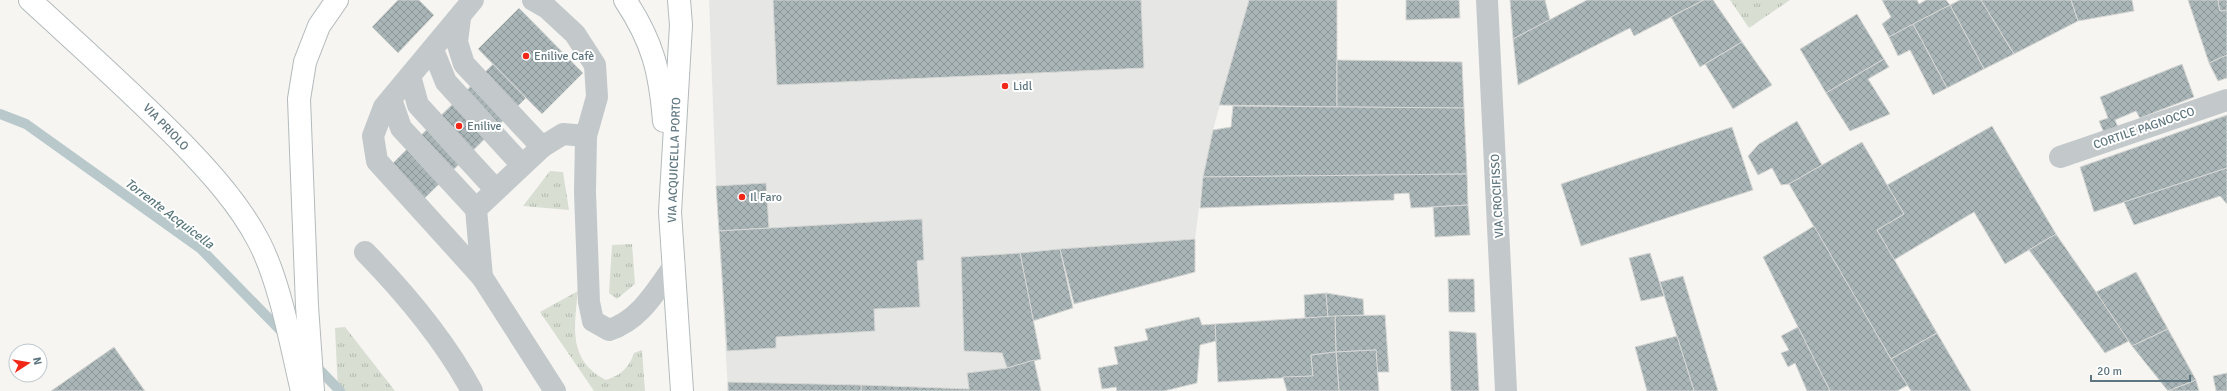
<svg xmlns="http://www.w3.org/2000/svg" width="2227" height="391" viewBox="0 0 2227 391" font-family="Signika,sans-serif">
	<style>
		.built { fill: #e6e7e5 }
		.grass { fill: url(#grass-tufts) }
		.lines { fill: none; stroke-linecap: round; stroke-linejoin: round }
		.stream { stroke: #b9c9cb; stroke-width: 10 }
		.building { fill: url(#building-cross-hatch); stroke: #d7d7d4 }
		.major-casing { stroke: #b3babc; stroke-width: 24 }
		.minor { stroke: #c3c8ca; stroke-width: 22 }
		.major { stroke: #fff; stroke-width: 22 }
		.poi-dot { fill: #f12717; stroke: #fff; stroke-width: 1.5 }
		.labels { text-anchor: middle; stroke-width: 4; stroke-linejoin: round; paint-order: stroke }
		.poi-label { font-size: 12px; fill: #5e767f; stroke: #fff; text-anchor: start }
		.street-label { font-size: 12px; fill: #5e767f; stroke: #fff }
		.water-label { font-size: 13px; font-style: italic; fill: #59777c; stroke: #fff }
	</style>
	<defs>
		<pattern id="grass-tufts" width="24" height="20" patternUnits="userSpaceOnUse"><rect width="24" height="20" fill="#d8ded2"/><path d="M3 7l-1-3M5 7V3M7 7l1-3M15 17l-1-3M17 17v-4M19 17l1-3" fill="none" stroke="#b2b9b0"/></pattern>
		<pattern id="building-cross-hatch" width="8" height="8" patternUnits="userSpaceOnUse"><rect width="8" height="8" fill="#a9b5b7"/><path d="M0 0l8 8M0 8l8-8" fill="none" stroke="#8d989a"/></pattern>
	</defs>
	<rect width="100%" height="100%" fill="#f6f5f2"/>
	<!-- built -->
	<path class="built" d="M 709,0 L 1249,0 L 1213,130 L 1203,177 L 1195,239 L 1020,253 L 1041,359 L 1034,361 L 1041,391 L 728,391 L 716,186 Z"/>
	<!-- grass -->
	<g class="grass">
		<path d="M 1730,0 L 1790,0 L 1749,28 Z"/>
		<path d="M 550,171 L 563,172 L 569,210 L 523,206 Z"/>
		<path d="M 632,244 L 635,284 L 617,299 L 609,293 L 612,245 Z"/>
		<path d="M 578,291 C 574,327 568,361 606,380 C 621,375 629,368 634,353 L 642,350 L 645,391 L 594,391 L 540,312 Z"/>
		<path d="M 345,327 L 395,391 L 338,391 L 335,328 Z"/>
	</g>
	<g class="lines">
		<!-- stream -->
		<g class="stream">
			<path d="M 0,114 L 26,124 L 201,249 L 284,334"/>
			<path d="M 314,364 L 340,391"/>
		</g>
	</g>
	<!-- building -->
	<g class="building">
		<path d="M 398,0 L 419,0 L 434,15 L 398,53 L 372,27 Z"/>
		<path d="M 773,0 L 1141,0 L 1144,68 L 777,85 Z"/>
		<path d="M 1249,0 L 1337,0 L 1337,107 L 1219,105 Z"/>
		<path d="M 1406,0 L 1459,0 L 1460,18 L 1406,20 Z"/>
		<path d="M 1510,0 L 1545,0 L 1550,20 L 1513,39 Z"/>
		<path d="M 1587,0 L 1704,0 L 1634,36 L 1630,28 L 1518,85 L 1513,39 Z"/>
		<path d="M 1704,0 L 1713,0 L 1742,42 L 1700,67 L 1671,17 Z"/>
		<path d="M 1882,0 L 1917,0 L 1919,4 L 1926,0 L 1946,0 L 1950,5 L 1889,37 L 1882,24 L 1891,17 Z"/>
		<path d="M 1960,0 L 1981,0 L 2014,54 L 1984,69 L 1950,5 Z"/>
		<path d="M 1981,0 L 2071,0 L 2078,21 L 2014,54 Z"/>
		<path d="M 2071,0 L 2132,0 L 2134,11 L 2078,21 Z"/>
		<path d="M 2188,0 L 2218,0 L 2220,11 L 2227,10 L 2227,55 L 2209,63 Z"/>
		<path d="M 2218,0 L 2227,0 L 2227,10 L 2220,11 Z"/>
		<path d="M 1950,5 L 1984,69 L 1947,88 L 1913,24 Z"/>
		<path d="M 519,8 L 583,73 L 542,114 L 478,49 Z"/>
		<path d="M 1857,14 L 1884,59 L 1826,93 L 1800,49 Z"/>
		<path d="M 1913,24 L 1947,88 L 1933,95 L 1910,50 L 1898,56 L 1889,37 Z"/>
		<path d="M 1742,42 L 1772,85 L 1733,109 L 1705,64 Z"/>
		<path d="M 2227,55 L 2227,78 L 2218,81 L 2209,63 Z"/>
		<path d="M 1884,59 L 1889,67 L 1868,79 L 1890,114 L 1850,131 L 1826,93 Z"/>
		<path d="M 1337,60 L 1462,62 L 1464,108 L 1337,107 Z"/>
		<path d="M 493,64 L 526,98 L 423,200 L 390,166 Z"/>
		<path d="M 2182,64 L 2194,97 L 2140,118 L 2136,111 L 2115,120 L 2118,127 L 2104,133 L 2099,121 L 2108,118 L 2100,97 Z"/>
		<path d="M 1233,106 L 1464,108 L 1467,174 L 1203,177 L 1213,130 L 1231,127 Z"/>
		<path d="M 2227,115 L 2227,168 L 2094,212 L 2080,167 Z"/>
		<path d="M 1797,121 L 1822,165 L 1789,184 L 1781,185 L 1772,168 L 1758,175 L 1748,156 L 1759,144 Z"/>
		<path d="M 1992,126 L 2056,234 L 2005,264 L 1974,212 L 1894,260 L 1877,230 L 1904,214 L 1887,185 Z"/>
		<path d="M 1732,127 L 1753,190 L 1581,246 L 1561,184 Z"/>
		<path d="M 1862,142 L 1904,214 L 1877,230 L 1937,333 L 1891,359 L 1789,184 Z"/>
		<path d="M 2227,168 L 2227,204 L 2220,196 L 2134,225 L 2124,202 Z"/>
		<path d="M 1467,174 L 1468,205 L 1411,208 L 1409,193 L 1394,194 L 1394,200 L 1200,208 L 1203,177 Z"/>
		<path d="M 766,183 L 769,228 L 719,231 L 716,186 Z"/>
		<path d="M 1468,205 L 1470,235 L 1435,237 L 1433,207 Z"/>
		<path d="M 922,219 L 924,260 L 917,261 L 920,307 L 874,309 L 875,331 L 776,337 L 776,348 L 727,351 L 719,231 Z"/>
		<path d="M 1814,226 L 1891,359 L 1908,385 L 1897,391 L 1830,391 L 1763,257 Z"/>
		<path d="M 2056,234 L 2096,292 L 2129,341 L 2105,353 L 2029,250 Z"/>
		<path d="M 1195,239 L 1195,272 L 1074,304 L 1060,249 Z"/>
		<path d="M 1060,249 L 1073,308 L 1033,321 L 1020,253 Z"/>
		<path d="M 1020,253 L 1041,359 L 1007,368 L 1002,353 L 964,351 L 961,257 Z"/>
		<path d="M 1650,253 L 1664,296 L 1641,301 L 1629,258 Z"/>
		<path d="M 2136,272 L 2168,329 L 2132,346 L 2096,292 Z"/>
		<path d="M 1683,276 L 1718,391 L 1694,391 L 1660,282 Z"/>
		<path d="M 1448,279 L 1474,279 L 1475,312 L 1449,312 Z"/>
		<path d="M 1326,293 L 1328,317 L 1305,318 L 1304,295 Z"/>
		<path d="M 1326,293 L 1363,299 L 1364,315 L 1328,317 Z"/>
		<path d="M 1385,315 L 1389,372 L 1377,372 L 1376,350 L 1336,352 L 1335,316 Z"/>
		<path d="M 1335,316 L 1336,352 L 1311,355 L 1313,376 L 1218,382 L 1215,324 Z"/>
		<path d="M 1199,317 L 1202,325 L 1215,324 L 1216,341 L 1200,345 L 1197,383 L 1164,391 L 1117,391 L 1116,387 L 1102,389 L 1098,368 L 1118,364 L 1114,347 L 1148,340 L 1145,329 Z"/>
		<path d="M 1798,327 L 1830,391 L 1807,391 L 1795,363 L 1788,367 L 1781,353 L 1789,350 L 1781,336 Z"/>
		<path d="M 2168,329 L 2196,380 L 2168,391 L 2132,346 Z"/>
		<path d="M 1449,331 L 1476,333 L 1479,391 L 1451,391 Z"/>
		<path d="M 1937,333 L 1971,391 L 1911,391 L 1891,359 Z"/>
		<path d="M 1677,336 L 1694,391 L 1647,391 L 1635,347 Z"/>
		<path d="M 114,347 L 145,391 L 51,391 Z"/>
		<path d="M 1376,350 L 1379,391 L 1339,391 L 1336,352 Z"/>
		<path d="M 1336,352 L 1339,391 L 1287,391 L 1283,377 L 1313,376 L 1311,355 Z"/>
		<path d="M 1034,360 L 1041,391 L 861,391 L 861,385 L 969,389 L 967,373 L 1007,368 Z"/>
		<path d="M 2227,373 L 2227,391 L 2216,391 L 2213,376 Z"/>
		<path d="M 2196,380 L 2199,391 L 2168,391 Z"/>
		<path d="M 728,382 L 861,385 L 861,391 L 728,391 Z"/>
	</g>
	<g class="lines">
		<defs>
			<g id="major">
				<path d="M 30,0 C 81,47 133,93 182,143 C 210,172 239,204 258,240 C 280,281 291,345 302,391"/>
				<path d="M 625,0 C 653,42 660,72 664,121"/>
				<path d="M 679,0 L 681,25 L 670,212 L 682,391"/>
				<path d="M 313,391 L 307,306 L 299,99 L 305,62 L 319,26 L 337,0"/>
			</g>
		</defs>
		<!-- major casing -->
		<use href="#major" class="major-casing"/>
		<!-- minor -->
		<g class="minor">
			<path d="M 473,0 L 384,107 L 373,136 L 377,161 L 482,277 L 555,391"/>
			<path d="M 533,0 L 547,8 L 575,34 L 595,65 L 597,97 L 586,136 L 585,192 L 589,302 L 593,321 L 609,330 C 640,320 655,292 674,266"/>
			<path d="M 1487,0 L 1506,391"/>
			<path d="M 460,18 L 457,42 L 464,64 L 542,147"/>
			<path d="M 433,50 L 446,82 L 522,165"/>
			<path d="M 410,76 L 418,105 L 496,190"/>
			<path d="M 391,99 L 401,128 L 476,209"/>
			<path d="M 2060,157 L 2227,100"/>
			<path d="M 365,252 C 406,294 444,339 472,391"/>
			<path d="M 482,277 L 476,209 L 542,147 L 563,134 L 586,136"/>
		</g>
		<!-- major -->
		<use href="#major" class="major"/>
	</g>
	<!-- markers -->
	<g class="poi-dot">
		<circle cx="526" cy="56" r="4"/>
		<circle cx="1005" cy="86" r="4"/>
		<circle cx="459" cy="126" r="4"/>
		<circle cx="742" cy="197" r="4"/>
	</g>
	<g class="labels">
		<!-- poi labels -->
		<g class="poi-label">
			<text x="534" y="60">Enilive Cafè</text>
			<text x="1013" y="90">Lidl</text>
			<text x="467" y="130">Enilive</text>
			<text x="750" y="201">Il Faro</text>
		</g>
		<!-- street labels -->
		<g class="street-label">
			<text transform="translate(166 127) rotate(46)" y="4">VIA PRIOLO</text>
			<text transform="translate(2144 128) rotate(-19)" y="4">CORTILE PAGNOCCO</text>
			<text transform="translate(674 160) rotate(-88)" y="4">VIA ACQUICELLA PORTO</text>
			<text transform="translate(1497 196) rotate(-93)" y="4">VIA CROCIFISSO</text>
		</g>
		<!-- water labels -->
		<g class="water-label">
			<text transform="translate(170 213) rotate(37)" y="5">Torrente Acquicella</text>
		</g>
	</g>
	<!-- north arrow -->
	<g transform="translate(28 363) rotate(78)"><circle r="19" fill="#ffffff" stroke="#bfc8cc"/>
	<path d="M0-3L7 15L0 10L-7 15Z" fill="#f12717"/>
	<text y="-6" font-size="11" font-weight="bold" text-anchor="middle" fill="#5e767f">N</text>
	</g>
	<!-- scale -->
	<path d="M2091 375v6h99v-6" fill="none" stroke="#5e767f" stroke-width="2"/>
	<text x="2097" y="375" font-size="12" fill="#5e767f" stroke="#ffffff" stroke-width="3" paint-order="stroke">20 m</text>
</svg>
